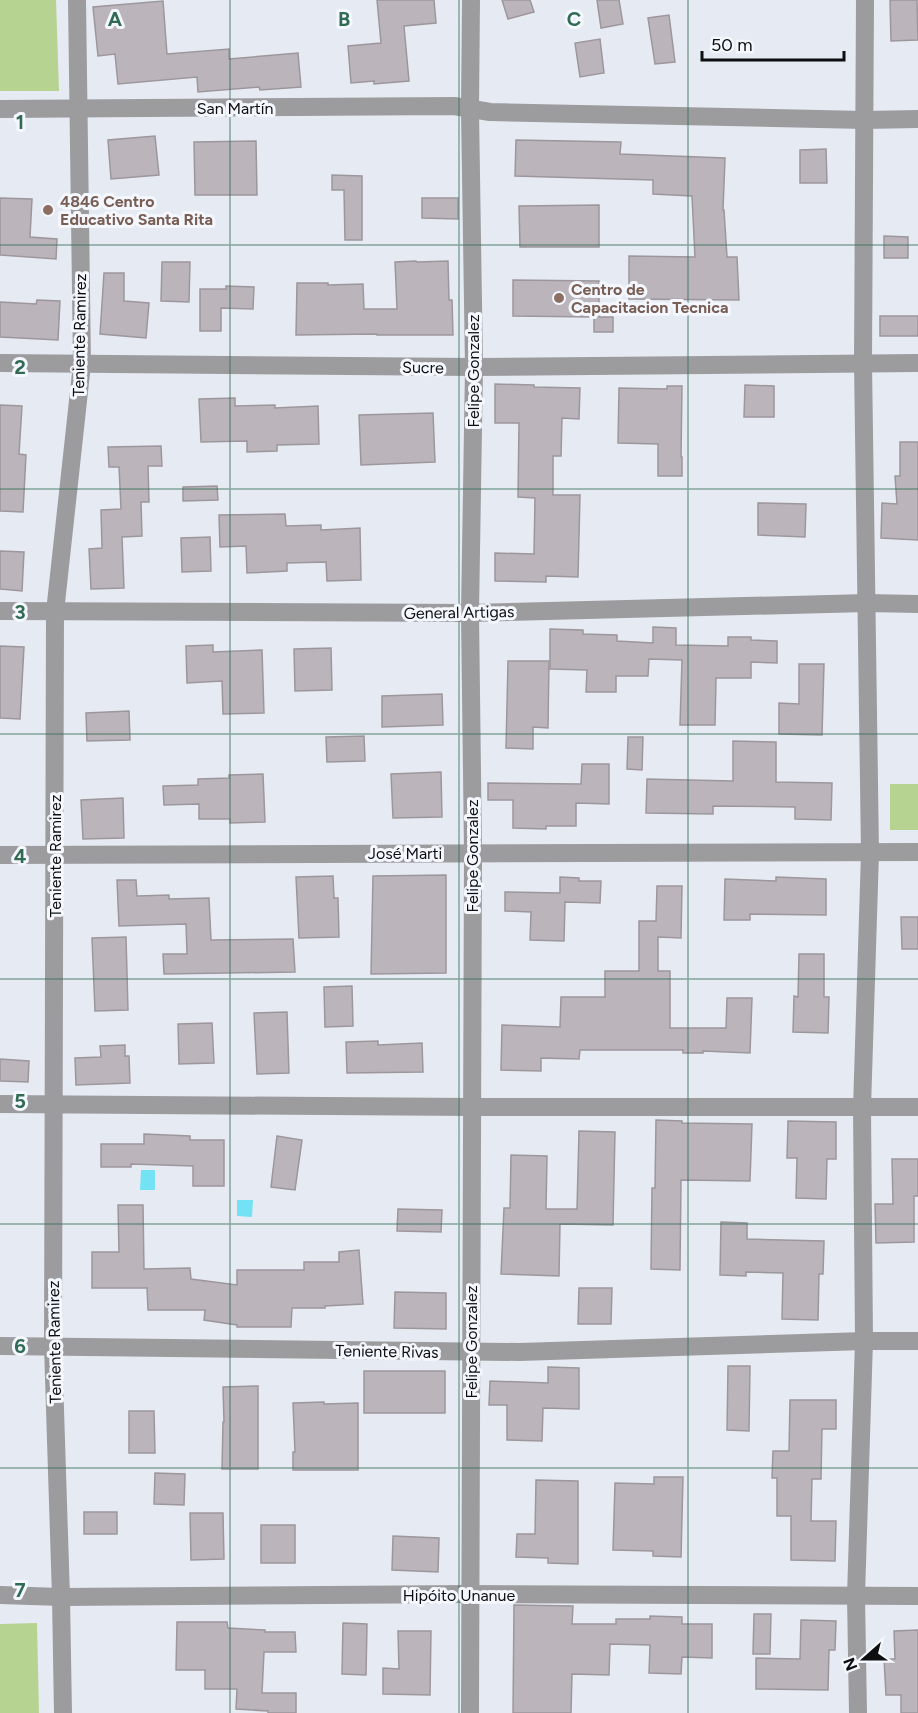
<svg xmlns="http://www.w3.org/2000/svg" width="918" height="1713" viewBox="0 0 918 1713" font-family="Figtree,sans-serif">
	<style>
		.green { fill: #b6d392 }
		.water { fill: #73e2f4 }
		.building { fill: #bbb4bb; stroke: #9d979d; stroke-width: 1.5 }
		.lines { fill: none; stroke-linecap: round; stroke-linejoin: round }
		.minor { stroke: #9c9c9f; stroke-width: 18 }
		.grid { fill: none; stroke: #326b53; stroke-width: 1.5; stroke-opacity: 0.55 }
		.education-dot { fill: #8d6e63; stroke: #f4f8fe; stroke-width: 2 }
		.labels { text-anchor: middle; stroke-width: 6; stroke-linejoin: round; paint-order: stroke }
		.street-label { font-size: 16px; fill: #0c0e10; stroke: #f4f8fe }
		.education-label { font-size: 16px; font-weight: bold; fill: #785e54; stroke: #f4f8fe; text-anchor: start }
		.grid-label { font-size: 20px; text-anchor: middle; font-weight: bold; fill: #326b53; stroke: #f4f8fe; stroke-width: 6; stroke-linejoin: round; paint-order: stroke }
	</style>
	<rect width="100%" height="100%" fill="#e6ebf3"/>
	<!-- green -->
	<g class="green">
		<path d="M 0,0 L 56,0 L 59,91 L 0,91 Z"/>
		<rect x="890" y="784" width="28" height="46"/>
		<path d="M 37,1623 L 39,1713 L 0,1713 L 0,1624 Z"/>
	</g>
	<!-- water -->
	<g class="water">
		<path d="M 141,1170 L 155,1170 L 155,1190 L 140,1190 Z"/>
		<path d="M 237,1200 L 253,1200 L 252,1217 L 237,1216 Z"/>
	</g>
	<!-- building -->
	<g class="building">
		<path d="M 377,0 L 434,0 L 436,23 L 404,26 L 409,81 L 374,84 L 374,81 L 351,83 L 348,46 L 381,43 Z"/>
		<path d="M 502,0 L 530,0 L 534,12 L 508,19 Z"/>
		<path d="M 597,0 L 619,0 L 623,24 L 601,28 Z"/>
		<path d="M 890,0 L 917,0 L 918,40 L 891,41 Z"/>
		<path d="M 163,1 L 167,54 L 229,49 L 229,59 L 298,53 L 301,87 L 260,90 L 259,87 L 198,92 L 197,77 L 118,84 L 115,54 L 98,56 L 93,7 Z"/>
		<path d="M 669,15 L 675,62 L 655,64 L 648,18 Z"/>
		<path d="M 600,39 L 604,73 L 580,77 L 575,43 Z"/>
		<path d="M 155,136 L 159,175 L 111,179 L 108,140 Z"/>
		<path d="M 516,140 L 621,142 L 620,154 L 725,158 L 723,210 L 724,210 L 727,257 L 737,257 L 739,300 L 629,299 L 629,256 L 695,257 L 692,196 L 653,194 L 653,180 L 515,176 Z"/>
		<path d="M 256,141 L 257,195 L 195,195 L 194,142 Z"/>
		<path d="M 826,149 L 827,183 L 800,183 L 800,150 Z"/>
		<path d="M 332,175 L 362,176 L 362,240 L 345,240 L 344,190 L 332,190 Z"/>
		<path d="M 0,198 L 32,199 L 30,237 L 57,239 L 56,259 L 0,255 Z"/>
		<path d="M 422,198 L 458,198 L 458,219 L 422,218 Z"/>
		<path d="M 599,205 L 599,247 L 520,247 L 519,206 Z"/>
		<path d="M 884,236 L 908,237 L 908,258 L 884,258 Z"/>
		<path d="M 416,261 L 417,262 L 448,261 L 449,300 L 452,300 L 453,335 L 377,335 L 377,334 L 296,335 L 297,283 L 328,283 L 328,285 L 363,284 L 364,309 L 397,309 L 395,262 Z"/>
		<path d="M 162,262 L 190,262 L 189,302 L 161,301 Z"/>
		<path d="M 104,273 L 124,273 L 124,301 L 149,303 L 146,338 L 100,334 Z"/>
		<path d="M 513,280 L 599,281 L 599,317 L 613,317 L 613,332 L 594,332 L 594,317 L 513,316 Z"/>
		<path d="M 226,286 L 254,287 L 253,309 L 221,308 L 221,331 L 200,331 L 200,289 L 226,289 Z"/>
		<path d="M 37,300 L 60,301 L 58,340 L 0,337 L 0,302 L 36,304 Z"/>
		<rect x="880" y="316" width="38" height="20"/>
		<path d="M 495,384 L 534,385 L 534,387 L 580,388 L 579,419 L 562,418 L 561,456 L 553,456 L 553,495 L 580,495 L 578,577 L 546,576 L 546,582 L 495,581 L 495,553 L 534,554 L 535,498 L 518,497 L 519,423 L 495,423 Z"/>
		<path d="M 745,385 L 774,386 L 774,417 L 744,417 Z"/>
		<path d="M 667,386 L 682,386 L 681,457 L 682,457 L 682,476 L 658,476 L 658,444 L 618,443 L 619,388 L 667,389 Z"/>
		<path d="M 235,398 L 235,406 L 275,405 L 275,408 L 318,406 L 319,444 L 277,445 L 277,451 L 247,452 L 247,441 L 201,442 L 199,399 Z"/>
		<path d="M 0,405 L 22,406 L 19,454 L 26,455 L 23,512 L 0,511 Z"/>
		<path d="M 433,413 L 435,462 L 361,465 L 359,415 Z"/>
		<path d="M 900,442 L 918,442 L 918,540 L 881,538 L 882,503 L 897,504 L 895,476 L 900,476 Z"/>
		<path d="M 161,446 L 162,466 L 148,466 L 149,502 L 141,502 L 142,536 L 122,537 L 124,588 L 91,589 L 89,549 L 102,548 L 101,510 L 121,509 L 119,467 L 109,467 L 108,447 Z"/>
		<path d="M 217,486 L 218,500 L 183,501 L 183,487 Z"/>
		<path d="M 758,503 L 806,504 L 805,537 L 758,535 Z"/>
		<path d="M 285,514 L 286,526 L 321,525 L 321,530 L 360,528 L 361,580 L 327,581 L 326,562 L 287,563 L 287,571 L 247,573 L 246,546 L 220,547 L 219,515 Z"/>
		<path d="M 210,537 L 211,571 L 182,572 L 181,538 Z"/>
		<path d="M 0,551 L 24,552 L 22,591 L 0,589 Z"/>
		<path d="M 653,627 L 676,628 L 676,645 L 728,646 L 728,637 L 751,637 L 751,640 L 777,641 L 777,663 L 751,662 L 751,678 L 716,678 L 715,725 L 680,725 L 682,660 L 649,659 L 648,676 L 616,676 L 616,692 L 586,692 L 587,670 L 550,669 L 550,629 L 583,630 L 583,634 L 617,635 L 617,641 L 653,643 Z"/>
		<path d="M 213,645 L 213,652 L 262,650 L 264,713 L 223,714 L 222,681 L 187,683 L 186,646 Z"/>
		<path d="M 0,646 L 24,647 L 20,719 L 0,718 Z"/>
		<path d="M 331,648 L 332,690 L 295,691 L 294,649 Z"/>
		<path d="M 508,661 L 549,661 L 548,728 L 533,727 L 533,749 L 506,748 Z"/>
		<path d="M 799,664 L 824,664 L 822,735 L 779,734 L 779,703 L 799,704 Z"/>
		<path d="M 442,694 L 443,725 L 382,727 L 382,696 Z"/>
		<path d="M 129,711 L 130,740 L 87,741 L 86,713 Z"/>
		<path d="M 364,736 L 365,761 L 327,762 L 326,737 Z"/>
		<path d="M 628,737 L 643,737 L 642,770 L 627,769 Z"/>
		<path d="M 733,741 L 776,742 L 776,782 L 832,783 L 831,820 L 795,819 L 795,807 L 713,806 L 713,814 L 646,813 L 647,779 L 733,781 Z"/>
		<path d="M 582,764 L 609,764 L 609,804 L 576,803 L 576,826 L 546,826 L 546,829 L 513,828 L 513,800 L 488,800 L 488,783 L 581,784 Z"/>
		<path d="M 441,772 L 442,817 L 393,818 L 391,774 Z"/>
		<path d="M 263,774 L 265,822 L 230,823 L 230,819 L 199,819 L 199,804 L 164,805 L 163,786 L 198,785 L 198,779 L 229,778 L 229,775 Z"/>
		<path d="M 123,798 L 124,838 L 83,839 L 81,800 Z"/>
		<path d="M 446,875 L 446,973 L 371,974 L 373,876 Z"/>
		<path d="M 333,876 L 334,898 L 338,898 L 339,937 L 299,938 L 296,877 Z"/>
		<path d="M 560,877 L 579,878 L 579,881 L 601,881 L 600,903 L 565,902 L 564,941 L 530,940 L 531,912 L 505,911 L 505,892 L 560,893 Z"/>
		<path d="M 776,877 L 826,879 L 826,915 L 750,914 L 750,920 L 724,920 L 725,879 L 776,881 Z"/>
		<path d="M 117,880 L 136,880 L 137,896 L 169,895 L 169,899 L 209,898 L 211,940 L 293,939 L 295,972 L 164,974 L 163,954 L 187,954 L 186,924 L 119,926 Z"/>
		<path d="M 657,886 L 682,886 L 681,938 L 658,937 L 658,971 L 670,971 L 670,1028 L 726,1028 L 727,998 L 752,998 L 750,1053 L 703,1051 L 703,1053 L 683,1053 L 683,1050 L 580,1050 L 579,1059 L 541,1058 L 541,1071 L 501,1070 L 502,1025 L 560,1027 L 561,997 L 605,997 L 605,971 L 639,971 L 639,921 L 656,921 Z"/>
		<path d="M 901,917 L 918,917 L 918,949 L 902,949 Z"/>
		<path d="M 126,937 L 128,1010 L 95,1011 L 92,938 Z"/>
		<path d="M 799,954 L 824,954 L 824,997 L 829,997 L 828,1033 L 793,1032 L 794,996 L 798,997 Z"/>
		<path d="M 352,986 L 353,1026 L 325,1027 L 324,987 Z"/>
		<path d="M 287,1012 L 289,1073 L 257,1074 L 254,1013 Z"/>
		<path d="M 212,1023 L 214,1063 L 179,1064 L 178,1024 Z"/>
		<path d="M 378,1041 L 378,1045 L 422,1043 L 423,1072 L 347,1073 L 346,1042 Z"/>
		<path d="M 125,1045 L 125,1056 L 129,1056 L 130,1083 L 76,1085 L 75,1058 L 101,1057 L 100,1046 Z"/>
		<path d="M 0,1059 L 29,1061 L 28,1082 L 0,1081 Z"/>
		<path d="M 656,1120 L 682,1121 L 682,1123 L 752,1124 L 750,1181 L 681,1180 L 680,1270 L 651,1269 L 652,1188 L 655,1188 Z"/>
		<path d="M 788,1121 L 836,1122 L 836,1159 L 827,1159 L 826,1199 L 796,1198 L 797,1158 L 787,1158 Z"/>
		<path d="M 579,1131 L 615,1132 L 613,1225 L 560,1224 L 559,1276 L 501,1274 L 504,1208 L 510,1208 L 511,1155 L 547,1156 L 546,1209 L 577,1209 Z"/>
		<path d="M 144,1134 L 190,1136 L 190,1140 L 224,1140 L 224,1186 L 193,1186 L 193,1166 L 131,1164 L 131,1167 L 101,1167 L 101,1144 L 144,1144 Z"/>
		<path d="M 277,1136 L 302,1140 L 295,1190 L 271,1187 Z"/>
		<path d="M 892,1159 L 918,1159 L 918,1196 L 914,1196 L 914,1242 L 876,1243 L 875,1204 L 893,1204 Z"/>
		<path d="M 118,1205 L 143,1205 L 144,1269 L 190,1268 L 191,1279 L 237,1285 L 237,1270 L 304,1270 L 304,1262 L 339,1262 L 339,1252 L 359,1250 L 363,1304 L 325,1306 L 325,1308 L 292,1308 L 291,1327 L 237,1327 L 237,1325 L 204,1320 L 205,1310 L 148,1310 L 147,1288 L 92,1288 L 92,1252 L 119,1252 Z"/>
		<path d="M 398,1209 L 442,1210 L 441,1232 L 397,1231 Z"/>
		<path d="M 721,1222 L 747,1223 L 747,1239 L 824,1241 L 823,1274 L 819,1274 L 818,1320 L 782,1319 L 783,1273 L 746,1272 L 746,1276 L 720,1275 Z"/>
		<path d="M 579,1288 L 612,1288 L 611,1324 L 578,1324 Z"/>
		<path d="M 395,1292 L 446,1293 L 446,1329 L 394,1328 Z"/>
		<path d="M 728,1366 L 750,1366 L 749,1431 L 727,1430 Z"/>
		<path d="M 548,1367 L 579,1368 L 579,1409 L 543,1408 L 542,1441 L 507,1440 L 507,1405 L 489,1405 L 490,1381 L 548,1383 Z"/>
		<rect x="364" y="1371" width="81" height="42"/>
		<path d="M 258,1386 L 258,1469 L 222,1469 L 223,1422 L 224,1422 L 223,1387 Z"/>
		<path d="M 790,1400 L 836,1400 L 836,1429 L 822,1429 L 821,1479 L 812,1479 L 811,1521 L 836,1521 L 835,1561 L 791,1560 L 791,1516 L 777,1516 L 777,1478 L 772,1478 L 773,1451 L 789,1451 Z"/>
		<path d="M 324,1402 L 324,1404 L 358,1403 L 358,1470 L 293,1470 L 293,1452 L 295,1452 L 293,1403 Z"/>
		<path d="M 129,1411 L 154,1411 L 155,1453 L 129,1453 Z"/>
		<path d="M 155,1473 L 185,1474 L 184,1505 L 154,1504 Z"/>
		<path d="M 654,1477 L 683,1477 L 681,1557 L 653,1556 L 653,1551 L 613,1550 L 615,1483 L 654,1484 Z"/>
		<path d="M 536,1480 L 578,1481 L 578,1564 L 548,1563 L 548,1558 L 516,1557 L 517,1534 L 535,1534 Z"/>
		<rect x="84" y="1512" width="33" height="22"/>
		<path d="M 190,1513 L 223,1513 L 224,1559 L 191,1560 Z"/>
		<rect x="261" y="1525" width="34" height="38"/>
		<path d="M 393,1536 L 439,1538 L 438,1572 L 392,1570 Z"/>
		<path d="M 514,1605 L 573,1606 L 572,1624 L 616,1624 L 616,1619 L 650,1619 L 650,1616 L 682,1617 L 682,1624 L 712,1624 L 712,1658 L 682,1657 L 681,1674 L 649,1673 L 650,1645 L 610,1644 L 609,1675 L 572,1674 L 571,1713 L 513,1713 Z"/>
		<path d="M 754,1614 L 771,1614 L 770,1654 L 753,1654 Z"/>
		<path d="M 801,1620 L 836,1621 L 835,1650 L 829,1650 L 828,1690 L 756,1689 L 756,1658 L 800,1659 Z"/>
		<path d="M 177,1622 L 227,1622 L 228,1628 L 265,1630 L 265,1632 L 295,1632 L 296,1652 L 264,1652 L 262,1693 L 296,1693 L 296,1713 L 268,1713 L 268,1711 L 236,1709 L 237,1689 L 205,1689 L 205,1670 L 176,1670 Z"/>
		<path d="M 343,1623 L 367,1624 L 366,1675 L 342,1674 Z"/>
		<path d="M 918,1630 L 918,1713 L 901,1713 L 901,1695 L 886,1695 L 884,1659 L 895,1659 L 894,1631 Z"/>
		<path d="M 398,1631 L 431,1631 L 430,1695 L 383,1694 L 383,1668 L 399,1669 Z"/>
	</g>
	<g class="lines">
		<!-- minor -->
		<g class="minor">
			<path d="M 0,109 L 454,106 L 490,112 L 864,120 L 918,119"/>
			<path d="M 0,363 L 474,367 L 918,363"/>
			<path d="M 0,611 L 470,613 L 867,603 L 918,604"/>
			<path d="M 0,855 L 918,852"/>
			<path d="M 0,1104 L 472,1107 L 918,1107"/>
			<path d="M 0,1346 L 519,1352 L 864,1341 L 918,1341"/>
			<path d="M 0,1595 L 61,1597 L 469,1594 L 918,1596"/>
			<path d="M 63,1713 L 61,1597 L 53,1346 L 55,612 L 82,364 L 77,0"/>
			<path d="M 470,1713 L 473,853 L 470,613 L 474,367 L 470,110 L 471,0"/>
			<path d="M 858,1713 L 856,1596 L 864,1341 L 862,1108 L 870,853 L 863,363 L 865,0"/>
		</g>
	</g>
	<!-- grid -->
	<path class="grid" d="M 230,0 L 230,1713M 459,0 L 459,1713M 688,0 L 688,1713M 0,245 L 918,245M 0,489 L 918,489M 0,734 L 918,734M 0,979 L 918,979M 0,1224 L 918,1224M 0,1468 L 918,1468"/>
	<!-- markers -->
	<g class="education-dot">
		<circle cx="48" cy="210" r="6"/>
		<circle cx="559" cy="298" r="6"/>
	</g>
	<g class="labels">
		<!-- street labels -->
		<g class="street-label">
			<text x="235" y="114">San Martín</text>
			<text transform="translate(79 335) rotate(-89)" y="6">Teniente Ramirez</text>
			<text transform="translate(423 367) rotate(1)" y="6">Sucre</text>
			<text transform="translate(473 371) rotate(-90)" y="6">Felipe Gonzalez</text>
			<text transform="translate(459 612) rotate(-1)" y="6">General Artigas</text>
			<text x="405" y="859">José Marti</text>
			<text transform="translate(55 856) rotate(-90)" y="6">Teniente Ramirez</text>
			<text transform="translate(472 856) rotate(-90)" y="6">Felipe Gonzalez</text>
			<text transform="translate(54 1342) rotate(-91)" y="6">Teniente Ramirez</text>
			<text transform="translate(471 1342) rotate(-90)" y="6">Felipe Gonzalez</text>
			<text transform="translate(387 1351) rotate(1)" y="6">Teniente Rivas</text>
			<text x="459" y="1601">Hipóito Unanue</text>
		</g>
		<!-- education labels -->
		<g class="education-label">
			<text x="60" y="207">4846 Centro<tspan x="60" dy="18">Educativo Santa Rita</tspan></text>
			<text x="571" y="295">Centro de<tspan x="571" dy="18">Capacitacion Tecnica</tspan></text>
		</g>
	</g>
	<g class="grid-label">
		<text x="115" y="26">A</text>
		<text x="344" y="26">B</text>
		<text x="574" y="26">C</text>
		<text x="20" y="129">1</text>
		<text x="20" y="374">2</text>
		<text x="20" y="619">3</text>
		<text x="20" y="863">4</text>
		<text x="20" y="1108">5</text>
		<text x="20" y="1353">6</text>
		<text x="20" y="1597">7</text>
	</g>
	<!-- north arrow -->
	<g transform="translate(864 1659) rotate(249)" stroke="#f4f8fe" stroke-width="4.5" paint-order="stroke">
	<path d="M0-4.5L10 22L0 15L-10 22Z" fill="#0c0e10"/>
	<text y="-9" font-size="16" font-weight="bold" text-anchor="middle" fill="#0c0e10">N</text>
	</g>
	<!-- scale -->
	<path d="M702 51v9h142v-9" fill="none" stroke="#0c0e10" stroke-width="3"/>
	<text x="711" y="51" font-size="18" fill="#0c0e10" stroke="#f4f8fe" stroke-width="4.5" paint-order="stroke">50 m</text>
</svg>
